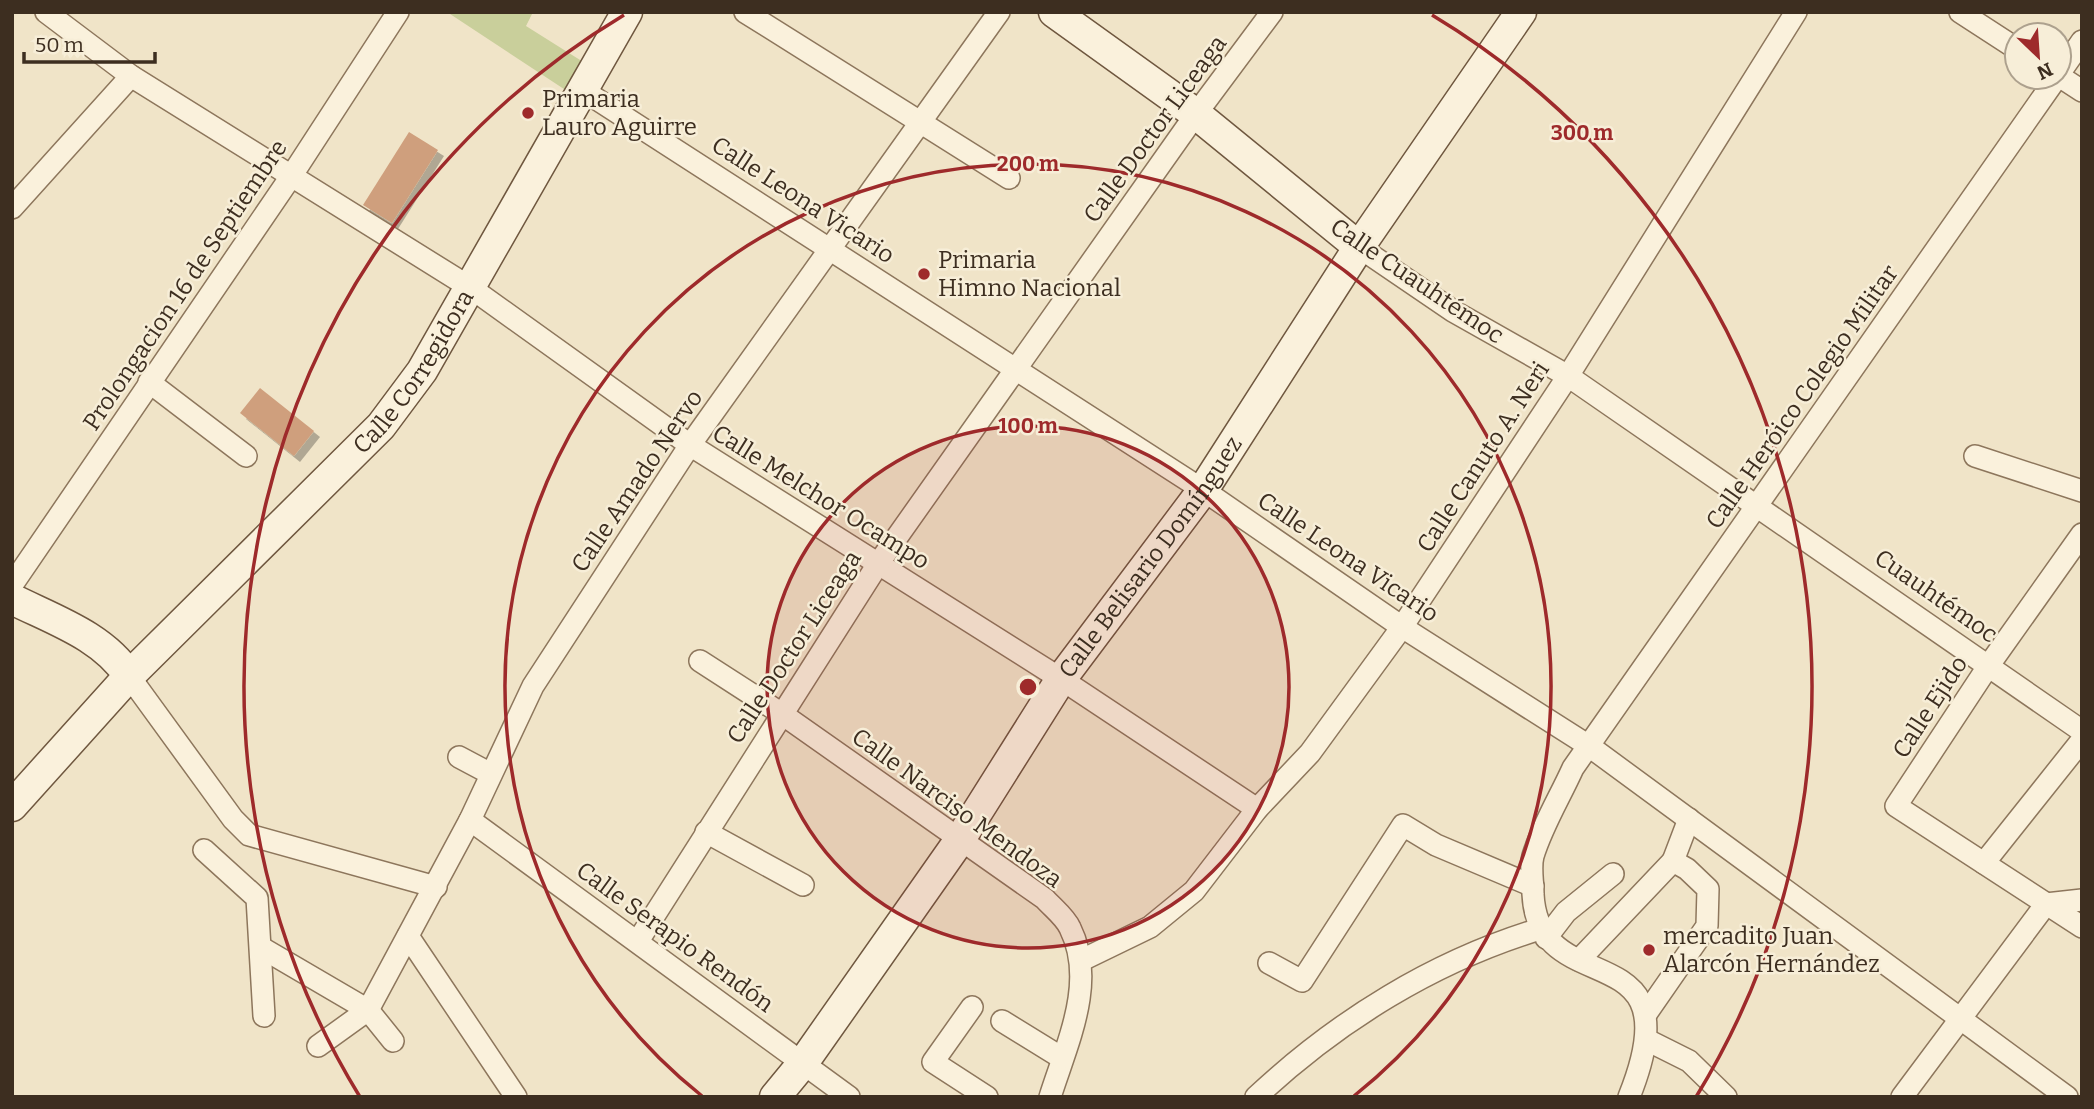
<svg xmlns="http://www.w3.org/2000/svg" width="2094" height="1109" viewBox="0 0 2094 1109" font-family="Bitter,serif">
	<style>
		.green { fill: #c9cf9b }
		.building { fill: #cf9f7d; filter: url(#shadow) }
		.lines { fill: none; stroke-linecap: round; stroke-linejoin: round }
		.street-casing { stroke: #8d765c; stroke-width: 24 }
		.secondary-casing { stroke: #6f573f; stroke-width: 33 }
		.street { stroke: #faf1dc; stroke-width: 21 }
		.secondary { stroke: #faf1dc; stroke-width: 30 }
		.ring { fill: none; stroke: #9e2a2b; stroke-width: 3.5 }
		.poi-dot { fill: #9e2a2b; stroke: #f7eed8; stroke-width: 2.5 }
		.labels { text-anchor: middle; stroke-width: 5; stroke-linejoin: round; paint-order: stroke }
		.poi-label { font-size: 24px; fill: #3d2e20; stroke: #f7eed8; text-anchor: start }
		.street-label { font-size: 24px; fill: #3d2e20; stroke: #f7eed8 }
		.centre { fill: #9e2a2b; stroke: #f7eed8; stroke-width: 3.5 }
		.ring-label { font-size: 21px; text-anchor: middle; font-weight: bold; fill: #9e2a2b; stroke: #f7eed8; stroke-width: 5; stroke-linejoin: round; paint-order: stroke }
	</style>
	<defs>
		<filter id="shadow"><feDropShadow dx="6" dy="6" stdDeviation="0" flood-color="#0004"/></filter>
	</defs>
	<rect width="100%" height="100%" fill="#f0e4c8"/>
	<!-- green -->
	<path class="green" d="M 447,12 L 533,12 L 526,26 L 588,65 L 570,93 Z"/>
	<!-- building -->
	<g class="building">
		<path d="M 409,132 L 438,150 L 392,223 L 363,205 Z"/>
		<path d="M 260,388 L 314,431 L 294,456 L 240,413 Z"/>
	</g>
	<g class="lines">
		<defs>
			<g id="street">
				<path d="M 46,12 L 131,76 L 471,288 L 690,445 L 1061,679 L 1257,809"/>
				<path d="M 745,12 L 1009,178"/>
				<path d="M 1960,12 L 2017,49"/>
				<path d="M 2059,74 L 2082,41"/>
				<path d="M 2059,76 L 2082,91"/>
				<path d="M 581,89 L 1203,490 L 1402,627 L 1589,746 L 2067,1097"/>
				<path d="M 12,208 L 131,76"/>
				<path d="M 1359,247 L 1453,311 L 1568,376 L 2082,731"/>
				<path d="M 149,382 L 246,456"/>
				<path d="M 1975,456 L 2082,491"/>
				<path d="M 2082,534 L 1989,665 L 1896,806 L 2082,927"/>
				<path d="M 12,585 L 292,175 L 398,12"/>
				<path d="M 700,661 L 782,714 L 1045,899 C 1053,908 1065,917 1070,928 C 1097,982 1067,1043 1050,1097"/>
				<path d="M 129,676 L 233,819 L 249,835 L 436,887"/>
				<path d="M 459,757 L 491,774"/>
				<path d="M 470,820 L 849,1097"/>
				<path d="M 706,832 L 803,885"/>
				<path d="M 204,850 L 257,898 L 264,1016"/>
				<path d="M 1984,863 L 2082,740"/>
				<path d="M 408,936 L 516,1097"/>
				<path d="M 1546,938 L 1566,912 L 1613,874"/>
				<path d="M 638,941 L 878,564 L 1196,114 L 1272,12"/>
				<path d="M 262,948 L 368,1010 L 393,1041"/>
				<path d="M 1082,960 L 1150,927 L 1194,891 L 1257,809 L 1310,753 L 1402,627 L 1568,376 L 1796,12"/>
				<path d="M 1579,960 L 1673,861"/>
				<path d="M 1269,963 L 1302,981 L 1403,825 L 1436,845 L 1533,886"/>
				<path d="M 972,1007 L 933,1062 L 987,1097"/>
				<path d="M 1646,1014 L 1707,926 L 1708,889 L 1687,869 L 1673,861 L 1689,819"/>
				<path d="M 1002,1021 L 1062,1058"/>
				<path d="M 1647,1040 L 1689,1061 L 1726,1097"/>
				<path d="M 318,1046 L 368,1010 L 470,820 L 533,686 L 690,445 L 999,12"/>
				<path d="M 1256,1097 C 1337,1021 1434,961 1540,929"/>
				<path d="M 1629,1097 C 1697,927 1538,1006 1533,894 C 1533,882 1530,867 1533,856 C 1542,826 1560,797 1573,768 L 2057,77"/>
				<path d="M 1902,1097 L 2046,904 L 2082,900"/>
			</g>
			<g id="secondary">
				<path d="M 1054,12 L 1196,114 L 1359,247"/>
				<path d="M 12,599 C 54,620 103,636 129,676"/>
				<path id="s1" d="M 12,806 L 129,676 L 381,426 L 422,371 L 627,12"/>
				<path id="s2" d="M 775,1097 L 803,1063 L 959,841 L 1061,679 L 1203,490 L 1359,247 L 1521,12"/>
			</g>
		</defs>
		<!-- street casing -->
		<use href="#street" class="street-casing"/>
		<!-- secondary casing -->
		<use href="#secondary" class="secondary-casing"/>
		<!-- street -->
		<use href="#street" class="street"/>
		<!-- secondary -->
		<use href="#secondary" class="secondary"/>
	</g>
	<!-- distance rings -->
	<circle cx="1028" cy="687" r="261" fill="#9e2a2b" fill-opacity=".12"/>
	<g class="ring">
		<circle cx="1028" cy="687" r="261"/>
		<path d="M702 1096A523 523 0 1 1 1354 1096"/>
		<path d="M360 1097A784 784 0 0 1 624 15M1432 15A784 784 0 0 1 1696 1097"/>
	</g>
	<!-- markers -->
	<g class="poi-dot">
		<circle cx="528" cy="113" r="7"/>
		<circle cx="924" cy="274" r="7"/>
		<circle cx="1649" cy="950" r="7"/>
	</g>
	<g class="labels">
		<!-- poi labels -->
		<g class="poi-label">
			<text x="542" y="107">Primaria<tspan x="542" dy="28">Lauro Aguirre</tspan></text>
			<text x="938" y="268">Primaria<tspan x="938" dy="28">Himno Nacional</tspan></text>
			<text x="1663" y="944">mercadito Juan<tspan x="1663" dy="28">Alarcón Hernández</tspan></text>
		</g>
		<!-- street labels -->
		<g class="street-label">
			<text transform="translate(1155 129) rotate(-54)" y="8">Calle Doctor Liceaga</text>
			<text transform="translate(803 200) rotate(33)" y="8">Calle Leona Vicario</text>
			<text transform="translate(1417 281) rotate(34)" y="8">Calle Cuauhtémoc</text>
			<text transform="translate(185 285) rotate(-56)" y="8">Prolongacion 16 de Septiembre</text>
			<text dy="8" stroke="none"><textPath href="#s1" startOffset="593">Calle Corregidora</textPath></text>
			<text transform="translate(1802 397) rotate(-55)" y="8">Calle Heróico Colegio Militar</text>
			<text transform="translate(1483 457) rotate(-57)" y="8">Calle Canuto A. Neri</text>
			<text transform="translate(637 481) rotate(-56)" y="8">Calle Amado Nervo</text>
			<text transform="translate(821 497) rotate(32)" y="8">Calle Melchor Ocampo</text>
			<text dy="8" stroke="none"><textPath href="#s2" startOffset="658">Calle Belisario Domínguez</textPath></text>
			<text transform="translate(1348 557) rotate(34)" y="8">Calle Leona Vicario</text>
			<text transform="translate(1936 596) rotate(35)" y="8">Cuauhtémoc</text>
			<text transform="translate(794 647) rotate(-57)" y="8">Calle Doctor Liceaga</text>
			<text transform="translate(1930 707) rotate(-57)" y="8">Calle Ejido</text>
			<text transform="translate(957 808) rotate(36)" y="8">Calle Narciso Mendoza</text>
			<text transform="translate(675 937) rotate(36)" y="8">Calle Serapio Rendón</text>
		</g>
	</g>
	<circle cx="1028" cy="687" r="10" class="centre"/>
	<g class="ring-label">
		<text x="1582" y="140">300 m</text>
		<text x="1028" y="171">200 m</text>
		<text x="1028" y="433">100 m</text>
	</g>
	<!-- border -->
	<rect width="2094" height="1109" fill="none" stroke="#3d2e20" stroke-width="28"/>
	<!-- north arrow -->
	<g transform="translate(2038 56) rotate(155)"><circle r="33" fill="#f7eed8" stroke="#ada18e" stroke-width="2"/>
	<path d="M0-5L12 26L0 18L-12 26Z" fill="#9e2a2b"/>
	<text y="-10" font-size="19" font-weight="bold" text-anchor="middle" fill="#3d2e20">N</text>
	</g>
	<!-- scale -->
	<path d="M24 52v10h131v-10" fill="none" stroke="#3d2e20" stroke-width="3.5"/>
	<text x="35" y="52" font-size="21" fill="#3d2e20" stroke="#f7eed8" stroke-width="5" paint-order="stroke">50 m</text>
</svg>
